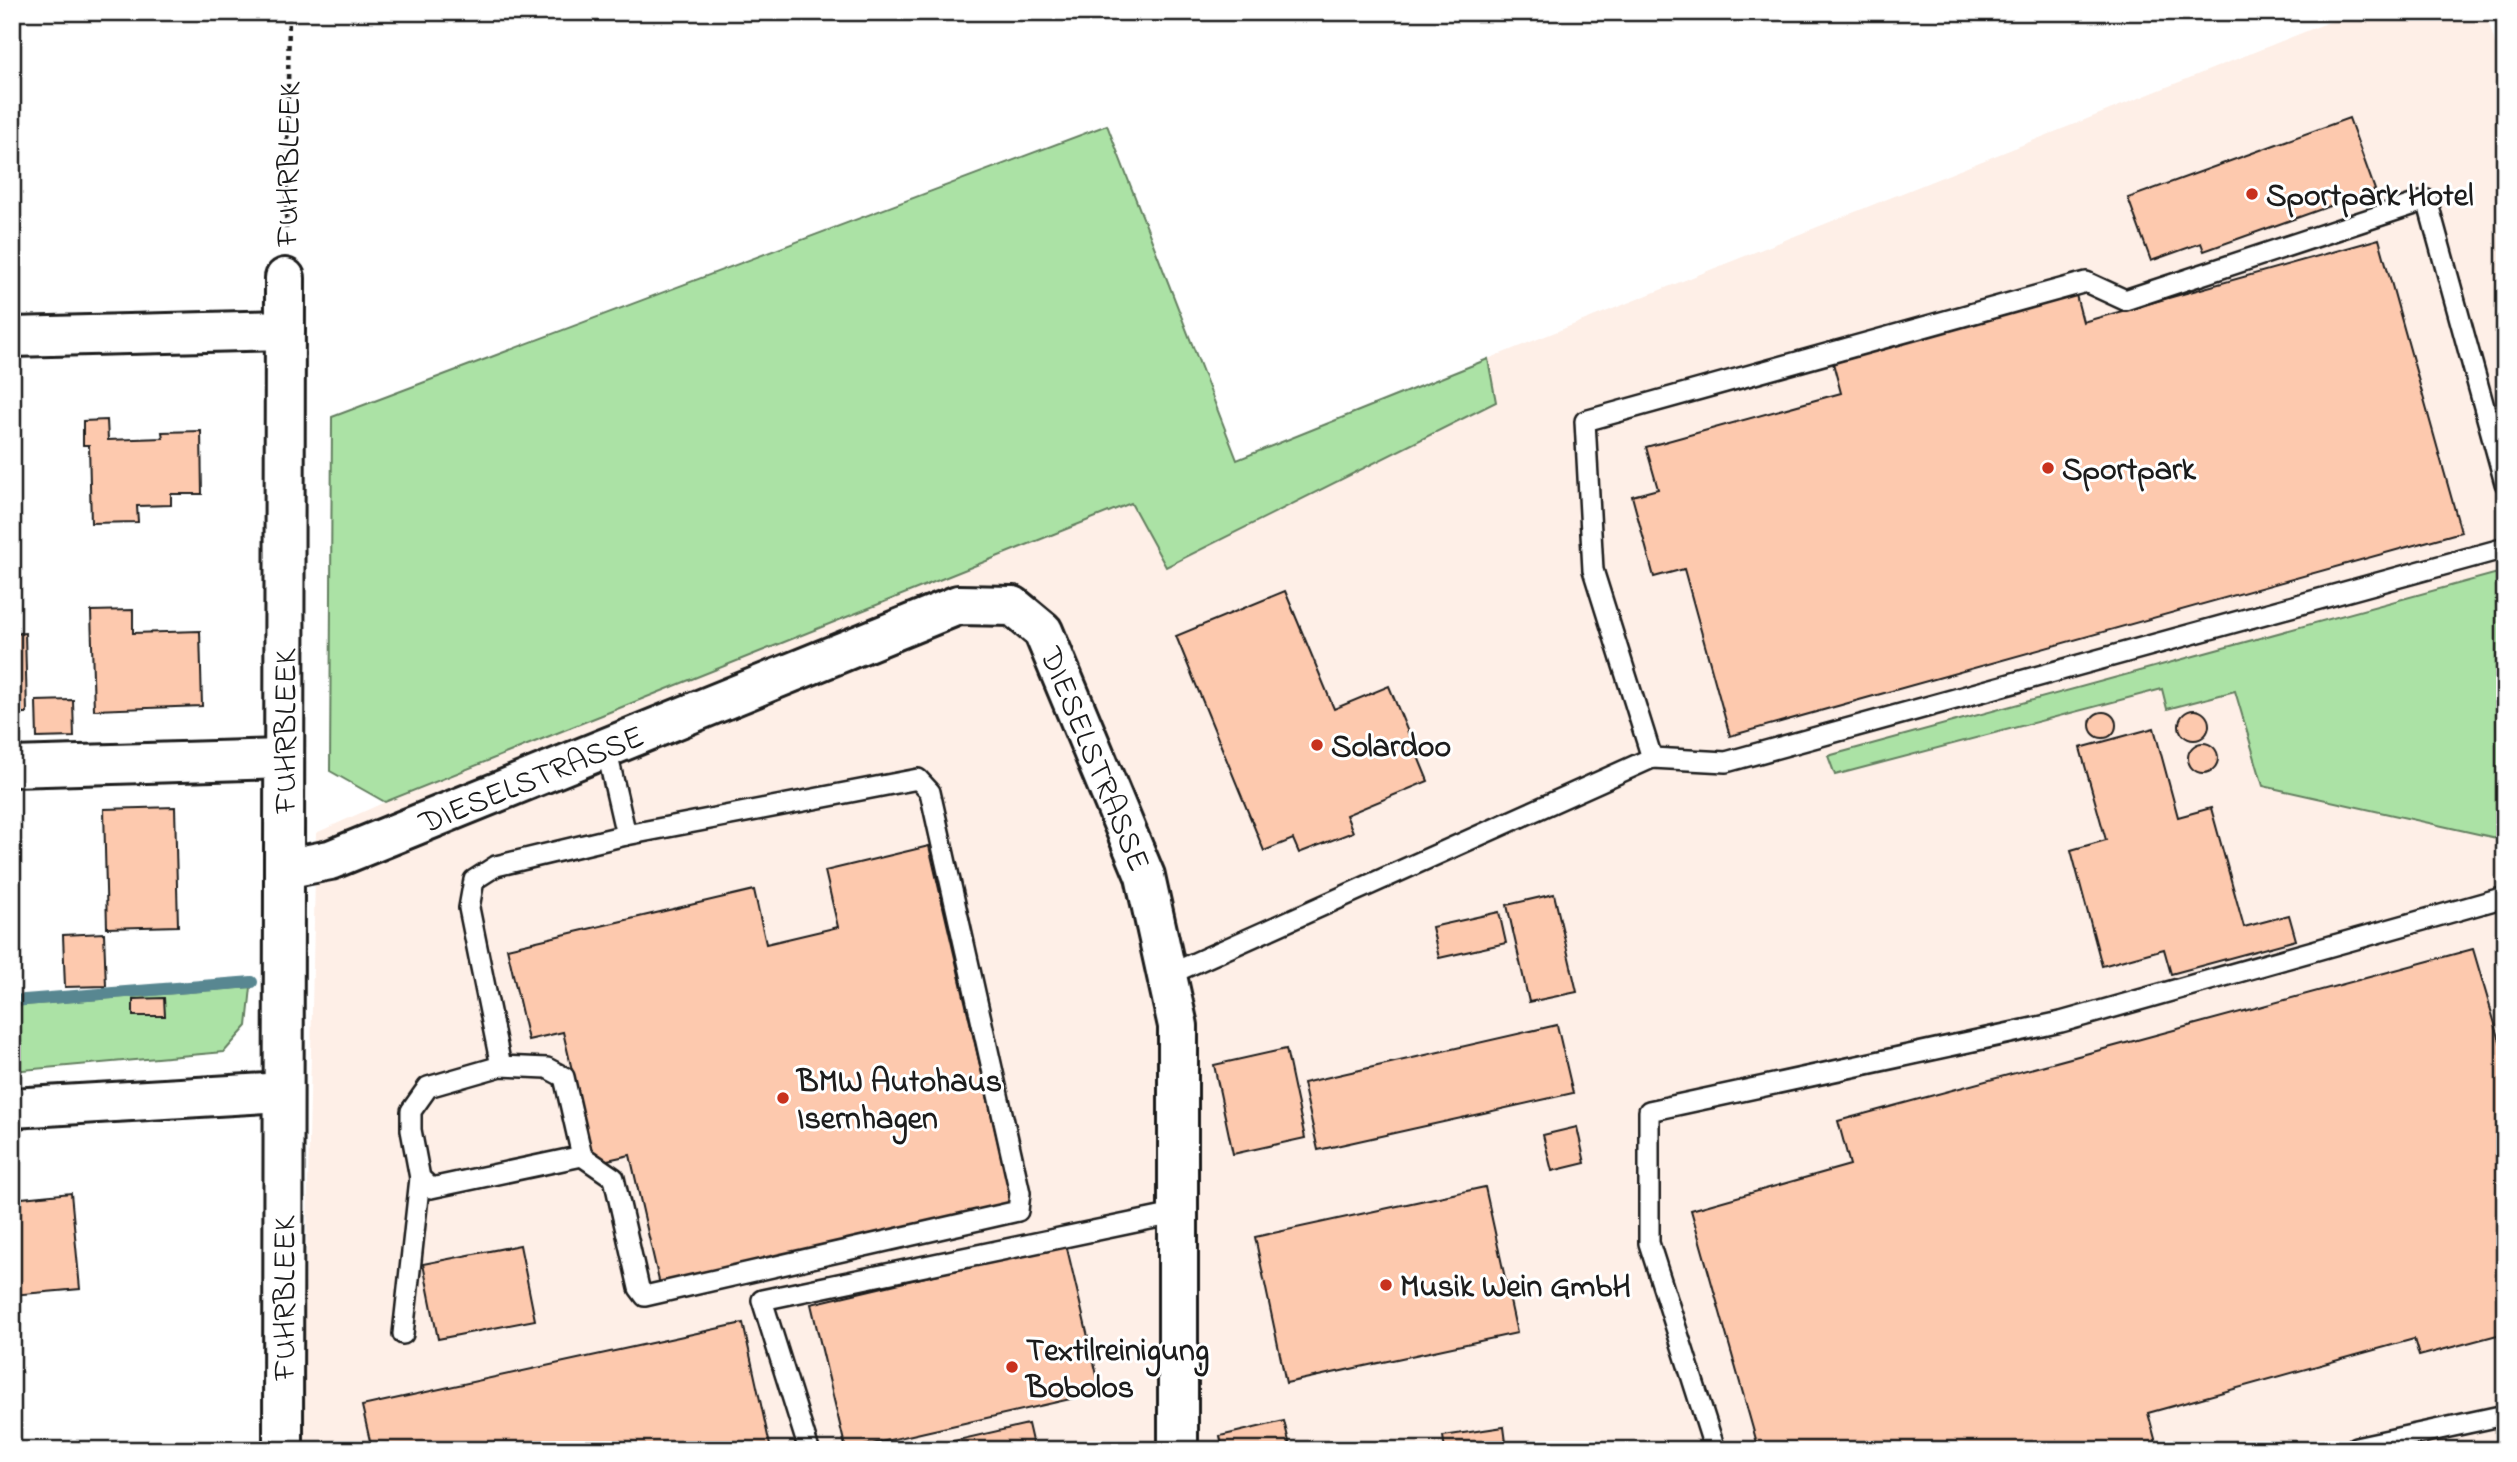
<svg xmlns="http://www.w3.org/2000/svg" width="2517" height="1462" viewBox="0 0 2517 1462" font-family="'Indie Flower',sans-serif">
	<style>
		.built { fill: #feefe7 }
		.green { fill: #abe2a5; stroke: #647f60; stroke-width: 2 }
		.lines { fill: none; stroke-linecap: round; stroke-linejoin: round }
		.stream { stroke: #598791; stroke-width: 12 }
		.building { fill: #fdc9ae; stroke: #1c1c1c; stroke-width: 2 }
		.service-casing { stroke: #1c1c1c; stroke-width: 24 }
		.minor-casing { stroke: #1c1c1c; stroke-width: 44 }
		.path { stroke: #1c1c1c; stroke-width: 4.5; stroke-dasharray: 5 5; stroke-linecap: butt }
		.service { stroke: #fff; stroke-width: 19 }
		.minor { stroke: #fff; stroke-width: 38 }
		.poi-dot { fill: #c8321e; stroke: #fff; stroke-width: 2.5 }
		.labels { text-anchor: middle; stroke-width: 6; stroke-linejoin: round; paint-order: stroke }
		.street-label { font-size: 32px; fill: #1c1c1c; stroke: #fff }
		.poi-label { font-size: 32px; font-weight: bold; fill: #1c1c1c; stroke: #fff; text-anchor: start }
	</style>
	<rect width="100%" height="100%" fill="#fff"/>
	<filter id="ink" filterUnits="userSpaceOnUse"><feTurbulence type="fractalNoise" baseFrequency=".0143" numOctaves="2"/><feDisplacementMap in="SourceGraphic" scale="14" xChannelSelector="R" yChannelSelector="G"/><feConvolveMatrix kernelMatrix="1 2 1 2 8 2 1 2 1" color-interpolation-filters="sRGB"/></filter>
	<g filter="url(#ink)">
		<!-- built -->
		<path class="built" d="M 2354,12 L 2486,12 L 2505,78 L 2505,1450 L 302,1450 L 316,833 L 385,802 L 1132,503 L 1166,567 L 1496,402 L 1488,359 Z"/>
		<!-- green -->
		<g class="green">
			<path d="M 1107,125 L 1237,460 L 1488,359 L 1496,402 L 1166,567 L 1131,503 L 385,802 L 330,771 L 332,417 Z"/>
			<path d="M 2505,571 L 2505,840 L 2263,786 L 2235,691 L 2167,709 L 2162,689 L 1835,775 L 1828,756 Z"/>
			<path d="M 251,987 L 247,1026 L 224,1052 L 12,1071 L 12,1006 Z"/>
		</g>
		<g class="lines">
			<!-- stream -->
			<path class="stream" d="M 12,1001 L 252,982"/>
		</g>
		<!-- building -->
		<g class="building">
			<path d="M 2349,118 L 2375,190 L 2204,251 L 2201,243 L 2151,261 L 2128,198 Z"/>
			<path d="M 2379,239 L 2461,532 L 1730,736 L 1684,569 L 1654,577 L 1632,496 L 1658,489 L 1646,447 L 1841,393 L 1833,363 L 2076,295 L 2083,322 Z"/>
			<path d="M 107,420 L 108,440 L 163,438 L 162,432 L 201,431 L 202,494 L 171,494 L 171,505 L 137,506 L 138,522 L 91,523 L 89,445 L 83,445 L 83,421 Z"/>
			<path d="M 1285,591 L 1334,709 L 1389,686 L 1428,781 L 1346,815 L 1353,832 L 1299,853 L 1293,839 L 1264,851 L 1176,636 Z"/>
			<path d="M 133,610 L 133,633 L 200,631 L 202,706 L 94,710 L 91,611 Z"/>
			<path d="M 25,633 L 27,713 L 12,713 L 12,634 Z"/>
			<path d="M 73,700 L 74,737 L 37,738 L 36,701 Z"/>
			<circle cx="2194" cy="725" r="15"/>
			<circle cx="2103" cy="725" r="13"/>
			<path d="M 2154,728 L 2178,817 L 2211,808 L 2244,927 L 2289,915 L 2296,940 L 2171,974 L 2164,949 L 2102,966 L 2071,850 L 2106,840 L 2080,748 Z"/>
			<circle cx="2203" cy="758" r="15"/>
			<path d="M 175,807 L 178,926 L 107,928 L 104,809 Z"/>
			<path d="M 929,846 L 1012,1203 L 660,1285 L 630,1155 L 594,1163 L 563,1032 L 528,1040 L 507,948 L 754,890 L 766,944 L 838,927 L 825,871 Z"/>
			<path d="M 1554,894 L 1577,992 L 1529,1002 L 1507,905 Z"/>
			<path d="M 1499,912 L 1506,943 L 1439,958 L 1432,927 Z"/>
			<path d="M 104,933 L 106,986 L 65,987 L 63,935 Z"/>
			<path d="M 2473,949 L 2505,1058 L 2505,1333 L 2419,1356 L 2414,1339 L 2148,1413 L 2158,1450 L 1759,1450 L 1691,1210 L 1850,1165 L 1838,1121 Z"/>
			<path d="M 164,998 L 165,1016 L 133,1016 L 133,999 Z"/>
			<path d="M 1557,1025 L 1573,1093 L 1318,1150 L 1303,1083 Z"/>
			<path d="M 1286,1049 L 1305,1138 L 1233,1154 L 1214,1065 Z"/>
			<path d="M 1577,1127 L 1585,1163 L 1552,1171 L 1543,1135 Z"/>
			<path d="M 1485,1187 L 1517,1333 L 1286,1383 L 1255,1237 Z"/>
			<path d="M 71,1193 L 80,1289 L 12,1295 L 12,1199 Z"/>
			<path d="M 1066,1244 L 1101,1392 L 846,1450 L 811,1304 Z"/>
			<path d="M 520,1245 L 535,1320 L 438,1339 L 423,1264 Z"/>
			<path d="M 743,1323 L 771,1450 L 372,1450 L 362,1406 Z"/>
			<path d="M 1284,1421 L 1291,1450 L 1223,1450 L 1220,1436 Z"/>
			<path d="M 1028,1424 L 1034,1450 L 932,1450 L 932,1446 Z"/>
			<path d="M 1504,1427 L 1507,1450 L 1445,1450 L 1443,1436 Z"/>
		</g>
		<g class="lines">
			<defs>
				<g id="service">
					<path d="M 1652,758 L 1593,570 L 1585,421 L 2086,282 L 2125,300 L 2427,200 L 2505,483"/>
					<path d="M 1168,975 L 1652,758 L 1726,762 L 2505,548"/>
					<path d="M 501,1066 L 547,1068 L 564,1077 L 582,1156 L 431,1188 L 420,1178 L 411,1130 L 411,1111 L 428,1087 L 501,1066 L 469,908 L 474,880 L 496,866 L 626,835 L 606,748"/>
					<path d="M 582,1156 L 614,1178 L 639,1288 L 645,1296 L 1018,1211 L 1020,1193 L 930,792 L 918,779 L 626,835"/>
					<path d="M 403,1334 L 420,1178"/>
					<path d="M 2356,1447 L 2505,1415"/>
					<path d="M 809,1450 L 762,1300 L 1179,1213"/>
					<path d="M 1715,1450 L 1649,1243 L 1649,1111 L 2061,1022 L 2505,897"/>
				</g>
				<g id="minor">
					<path d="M 12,337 L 285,330"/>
					<path d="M 12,767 L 284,759"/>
					<path id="s1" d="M 284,869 L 330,860 L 958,605 L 1013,606 L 1043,631 L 1145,876 L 1178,1026 L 1178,1450"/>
					<path d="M 12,1108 L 283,1092"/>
					<path id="s2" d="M 283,1450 L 285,278"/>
				</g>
			</defs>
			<!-- service casing -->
			<use href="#service" class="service-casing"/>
			<!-- minor casing -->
			<use href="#minor" class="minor-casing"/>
			<!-- path -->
			<path class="path" d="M 286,239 L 289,12"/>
			<!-- service -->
			<use href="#service" class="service"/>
			<!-- minor -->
			<use href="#minor" class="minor"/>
		</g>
	</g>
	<!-- markers -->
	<g class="poi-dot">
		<circle cx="2252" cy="194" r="7"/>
		<circle cx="2048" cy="468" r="7"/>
		<circle cx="1317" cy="745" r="7"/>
		<circle cx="783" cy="1098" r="7"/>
		<circle cx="1386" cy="1285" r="7"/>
		<circle cx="1012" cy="1367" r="7"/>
	</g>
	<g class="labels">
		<!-- street labels -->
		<g class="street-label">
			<text transform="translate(287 164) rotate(-89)" y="11">FUHRBLEEK</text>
			<text dy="11" stroke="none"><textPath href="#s2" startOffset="719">FUHRBLEEK</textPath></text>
			<text dy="11" stroke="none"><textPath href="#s1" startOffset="957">DIESELSTRASSE</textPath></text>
			<text dy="11" stroke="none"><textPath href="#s1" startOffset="264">DIESELSTRASSE</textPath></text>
			<text dy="11" stroke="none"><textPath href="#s2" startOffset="152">FUHRBLEEK</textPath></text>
		</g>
		<!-- poi labels -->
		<g class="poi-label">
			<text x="2266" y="205">Sportpark Hotel</text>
			<text x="2062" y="479">Sportpark</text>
			<text x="1331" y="756">Solardoo</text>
			<text x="797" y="1091">BMW Autohaus<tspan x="797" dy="37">Isernhagen</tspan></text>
			<text x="1400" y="1296">Musik Wein GmbH</text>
			<text x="1026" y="1360">Textilreinigung<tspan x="1026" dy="37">Bobolos</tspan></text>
		</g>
	</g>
	<!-- margin -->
	<rect width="2517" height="1462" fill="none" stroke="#fff" stroke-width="42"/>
	<rect x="21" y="21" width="2475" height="1420" fill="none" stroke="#1c1c1c" stroke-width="2.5" filter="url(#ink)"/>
</svg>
